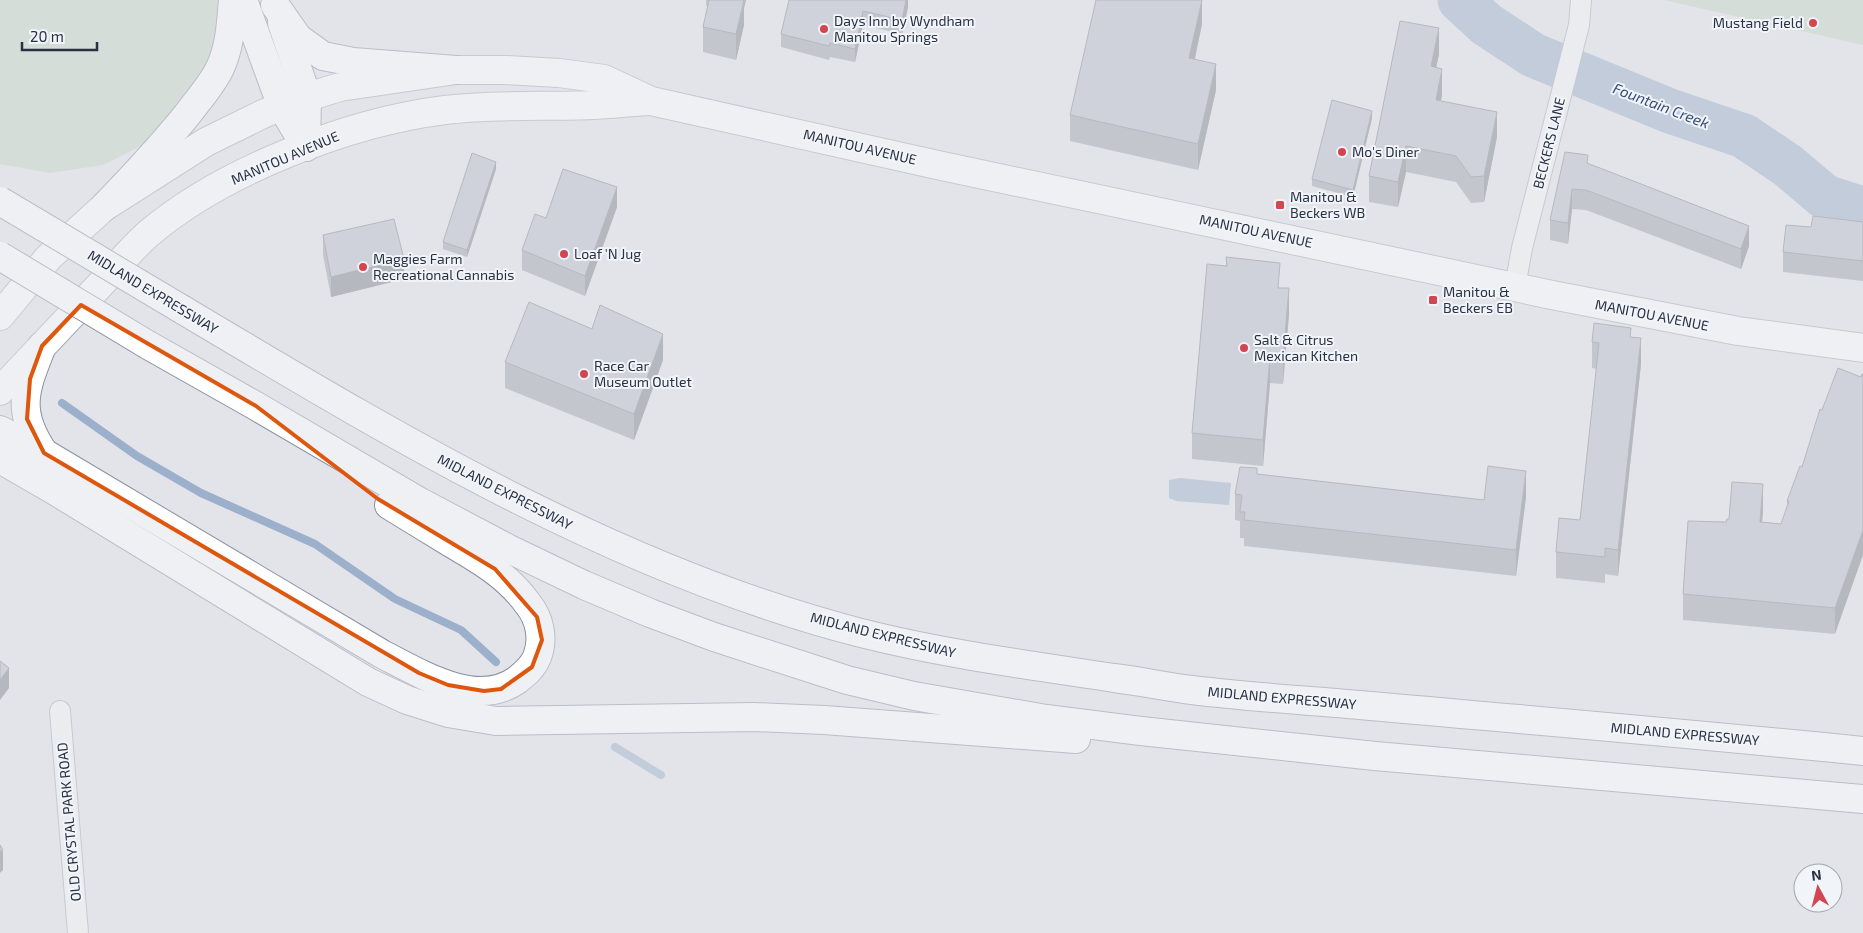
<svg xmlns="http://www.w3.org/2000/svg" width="1863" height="933" viewBox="0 0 1863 933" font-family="'Exo 2',sans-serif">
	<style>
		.green { fill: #c6d4c3 }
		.water { fill: #9cafcb }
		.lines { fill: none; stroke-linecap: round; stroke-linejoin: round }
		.stream { stroke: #9cafcb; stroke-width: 8 }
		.river { stroke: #9cafcb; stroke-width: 45 }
		.minor-casing { stroke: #a7abb5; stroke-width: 22 }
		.secondary-casing { stroke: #a7abb5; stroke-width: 30 }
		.trunk-casing { stroke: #8990a1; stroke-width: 30 }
		.minor { stroke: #f5f6f8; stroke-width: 20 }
		.secondary { stroke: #fff; stroke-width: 28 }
		.trunk { stroke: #fff; stroke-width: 28 }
		.trunk-bridge-casing { stroke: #8990a1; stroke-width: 30; stroke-linecap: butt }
		.trunk-bridge { stroke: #fff; stroke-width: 28 }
		.wall { fill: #9fa3ac }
		.shaded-wall { fill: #82848c }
		.building { fill: #b9bdc8; stroke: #82848c }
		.marked { fill: none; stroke: #de570f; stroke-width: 4; stroke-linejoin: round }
		.poi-dot { fill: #d14650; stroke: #f1f4f8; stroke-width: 2 }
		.labels { text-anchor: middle; stroke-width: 4; stroke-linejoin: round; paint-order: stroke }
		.poi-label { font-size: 14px; fill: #293143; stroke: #f1f4f8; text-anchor: start }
		.street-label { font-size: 14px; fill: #293143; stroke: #f1f4f8 }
		.water-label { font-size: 15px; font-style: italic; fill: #334c77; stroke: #f1f4f8 }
	</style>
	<rect width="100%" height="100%" fill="#e2e4ea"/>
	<!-- green -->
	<g class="green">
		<path d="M 0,0 L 220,0 L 221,2 L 213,55 L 188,103 L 151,141 L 103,165 L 50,173 L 0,164 Z"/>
		<path d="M 1664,0 L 1863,0 L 1863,45 Z"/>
	</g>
	<!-- water -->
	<path class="water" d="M 1180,478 L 1231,483 L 1229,505 L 1176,501 L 1169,498 L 1169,480 Z"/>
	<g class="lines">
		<!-- stream -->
		<g class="stream">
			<path d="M 62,403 L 137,456 L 201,493 L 315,544 L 395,599 L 461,630 L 496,662"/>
			<path d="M 615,747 L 661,775"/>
		</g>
		<!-- river -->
		<path class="river" d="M 1460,0 L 1486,24 L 1533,55 L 1670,111 L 1744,136 L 1787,165 L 1825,197 L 1863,209"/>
		<defs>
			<g id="minor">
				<path d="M 1515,287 L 1522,248 L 1579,25 L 1581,0"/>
				<path d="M 60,711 L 78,933"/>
			</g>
			<g id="secondary">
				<path d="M 0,316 L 49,257 L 104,207 L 206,142 L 265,113 L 307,97 L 340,87 L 456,70 L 506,70 L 559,73 L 604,79 L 651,101 L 942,166 L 1552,295 L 1738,331 L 1863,348"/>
				<path d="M 0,391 C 33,356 66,321 99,286 C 115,269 130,250 148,234 C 222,171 349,122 445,110 C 495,104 544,107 593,105 C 612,104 631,102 650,101"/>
			</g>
			<g id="trunk">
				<path d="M 243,0 L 282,107 L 306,147"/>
				<path d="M 275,5 L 298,38 L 323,56 L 353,62 L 456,70"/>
				<path d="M 282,23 L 307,97 L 306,147"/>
				<path d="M 104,207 C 133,177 160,148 187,115 C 198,100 212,85 220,68 C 230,47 231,23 233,0"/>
				<path d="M 183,310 C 398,438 616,570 861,633 C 944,654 1029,665 1114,678 C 1140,681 1166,687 1192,690 C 1248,697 1304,700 1360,705 C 1528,720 1695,734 1863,751"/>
				<path d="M 148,345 L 256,406 L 420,502 L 507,548 L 584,585 L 650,613 L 714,637 L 847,680 L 914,696 L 1046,719 L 1141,731 L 1375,756 L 1863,799"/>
				<path d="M 42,346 C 25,389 15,411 44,453"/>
				<path d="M 0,430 L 44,453 L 382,654 C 421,674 477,709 517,680 C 526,673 533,667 537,657 C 544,639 540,619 528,604 C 508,576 480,560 451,543 C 430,530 410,518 389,505"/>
				<path d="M 0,459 L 52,489 L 368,682 L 407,700 L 448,713 L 496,721 L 755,717 L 824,720 L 1076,739"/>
			</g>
		</defs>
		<!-- minor casing -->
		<use href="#minor" class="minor-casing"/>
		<!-- secondary casing -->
		<use href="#secondary" class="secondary-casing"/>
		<!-- trunk casing -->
		<use href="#trunk" class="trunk-casing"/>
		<!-- minor -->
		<use href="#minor" class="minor"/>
		<!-- secondary -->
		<use href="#secondary" class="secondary"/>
		<!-- trunk -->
		<use href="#trunk" class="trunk"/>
		<defs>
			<g id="trunk-bridge">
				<path d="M 0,201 L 183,310"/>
				<path d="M 0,256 L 148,345"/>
			</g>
		</defs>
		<!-- trunk-bridge casing -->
		<use href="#trunk-bridge" class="trunk-bridge-casing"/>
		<!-- trunk-bridge -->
		<use href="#trunk-bridge" class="trunk-bridge"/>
	</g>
	<!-- wall -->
	<g class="wall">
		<path d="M 706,0 L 746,0 L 744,8 L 744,25 L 736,60 L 703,52 L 703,27 L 708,6 L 706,6 Z"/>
		<path d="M 908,0 L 908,7 L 902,34 L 863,25 L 855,62 L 830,57 L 829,60 L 781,47 L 781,34 Z"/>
		<path d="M 1202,24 L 1195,59 L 1216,90 L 1198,170 L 1070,141 L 1070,115 Z"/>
		<path d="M 1439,54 L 1436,68 L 1442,95 L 1441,101 L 1497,137 L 1484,202 L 1471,203 L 1456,182 L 1406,172 L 1398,207 L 1369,202 L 1369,176 Z"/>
		<path d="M 1372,118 L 1353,197 L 1312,186 L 1312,179 Z"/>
		<path d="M 1588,164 L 1749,246 L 1741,269 L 1586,210 L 1572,209 L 1568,244 L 1550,240 L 1550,220 Z"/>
		<path d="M 496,169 L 467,257 L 443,249 L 443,242 Z"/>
		<path d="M 617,207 L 585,296 L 522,270 L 522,250 L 546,218 Z"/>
		<path d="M 1863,222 L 1863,281 L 1783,272 L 1783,252 L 1811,227 Z"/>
		<path d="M 323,235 L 404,279 L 331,297 L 323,255 Z"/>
		<path d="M 1226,257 L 1280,288 L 1289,314 L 1283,384 L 1270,383 L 1263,466 L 1192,459 L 1192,433 L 1226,266 Z"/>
		<path d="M 1631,337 L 1641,364 L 1618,576 L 1605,574 L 1605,583 L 1556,578 L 1556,552 L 1580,520 L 1597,369 L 1592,368 L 1592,342 Z"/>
		<path d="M 663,360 L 634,440 L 505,388 L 505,362 Z"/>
		<path d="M 1861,377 L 1835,634 L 1683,620 L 1683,594 L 1726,522 L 1729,519 L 1763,510 L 1762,522 L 1781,524 L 1787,508 L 1787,501 L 1802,467 L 1822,410 Z"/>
		<path d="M 1257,474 L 1484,500 L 1526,497 L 1516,576 L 1244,546 L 1244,538 L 1240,538 L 1240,521 L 1235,520 L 1235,494 Z"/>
	</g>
	<!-- shaded-wall -->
	<g class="shaded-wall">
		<path d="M 745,0 L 746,0 L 744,8 L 744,25 L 736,60 L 736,34 Z"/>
		<path d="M 906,0 L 908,0 L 908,7 L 902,34 L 902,20 Z"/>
		<path d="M 1202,0 L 1202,24 L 1189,84 L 1189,58 Z"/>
		<path d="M 863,11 L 863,25 L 855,62 L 855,49 Z"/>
		<path d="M 1439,28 L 1439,54 L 1431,92 L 1431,66 Z"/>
		<path d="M 1216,64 L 1216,90 L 1198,170 L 1198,144 Z"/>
		<path d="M 1442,69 L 1442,95 L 1436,125 L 1436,100 Z"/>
		<path d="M 1372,111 L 1372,118 L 1353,197 L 1353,190 Z"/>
		<path d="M 1497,112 L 1497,137 L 1484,202 L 1484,176 Z"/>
		<path d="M 1406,146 L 1406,172 L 1398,207 L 1398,182 Z"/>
		<path d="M 496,162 L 496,169 L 467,257 L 467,250 Z"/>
		<path d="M 617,187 L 617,207 L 585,296 L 585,276 Z"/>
		<path d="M 1572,189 L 1572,209 L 1568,244 L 1568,223 Z"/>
		<path d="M 1749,226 L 1749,246 L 1741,269 L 1741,249 Z"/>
		<path d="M 404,259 L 404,279 L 331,297 L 331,277 Z"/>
		<path d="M 1289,288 L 1289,314 L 1283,384 L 1283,358 Z"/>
		<path d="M 663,334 L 663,360 L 634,440 L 634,414 Z"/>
		<path d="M 1641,338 L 1641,364 L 1618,576 L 1618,550 Z"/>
		<path d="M 1270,357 L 1270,383 L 1263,466 L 1263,440 Z"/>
		<path d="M 1526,471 L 1526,497 L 1516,576 L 1516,550 Z"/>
		<path d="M 1763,484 L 1763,510 L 1760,548 L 1760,522 Z"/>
		<path d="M 1863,530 L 1863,555 L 1835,634 L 1835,608 Z"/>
		<path d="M 9,668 L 9,688 L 0,700 L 0,680 Z"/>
		<path d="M 3,850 L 3,870 L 0,873 L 0,852 Z"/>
	</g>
	<!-- building -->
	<g class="building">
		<path d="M 709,0 L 744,0 L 736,34 L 703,27 Z"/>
		<path d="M 789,0 L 906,0 L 902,20 L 863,11 L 855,49 L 830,43 L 829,46 L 781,34 Z"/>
		<path d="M 1096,0 L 1202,0 L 1189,58 L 1216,64 L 1198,144 L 1070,115 Z"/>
		<path d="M 1400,21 L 1439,28 L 1431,66 L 1442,69 L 1436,100 L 1497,112 L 1484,176 L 1471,177 L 1456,156 L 1406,146 L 1398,182 L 1369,176 Z"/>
		<path d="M 1332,100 L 1372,111 L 1353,190 L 1312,179 Z"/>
		<path d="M 1565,152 L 1588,155 L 1587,163 L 1749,226 L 1741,249 L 1586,190 L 1572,189 L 1568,223 L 1550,220 Z"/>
		<path d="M 472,153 L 496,162 L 467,250 L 443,242 Z"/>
		<path d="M 563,169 L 617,187 L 585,276 L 522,250 L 535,214 L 546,218 Z"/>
		<path d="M 1813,216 L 1863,222 L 1863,261 L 1783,252 L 1786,225 L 1811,227 Z"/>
		<path d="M 394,219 L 404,259 L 331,277 L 323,235 Z"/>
		<path d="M 1226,257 L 1280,263 L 1278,288 L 1289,288 L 1283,358 L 1270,357 L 1263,440 L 1192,433 L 1207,264 L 1227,266 Z"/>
		<path d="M 529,302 L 592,329 L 600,305 L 663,334 L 634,414 L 505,362 Z"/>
		<path d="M 1594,323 L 1631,328 L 1630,337 L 1641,338 L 1618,550 L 1605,548 L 1605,557 L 1556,552 L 1559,518 L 1580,520 L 1599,343 L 1592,342 Z"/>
		<path d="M 1838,368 L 1861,377 L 1862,374 L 1863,374 L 1863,530 L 1835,608 L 1683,594 L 1688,521 L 1726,522 L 1727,519 L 1729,519 L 1732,482 L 1763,484 L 1760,522 L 1781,524 L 1789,501 L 1787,501 L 1800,466 L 1802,467 L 1820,409 L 1822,410 Z"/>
		<path d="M 1488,466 L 1526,471 L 1516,550 L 1244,520 L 1245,512 L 1240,512 L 1242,495 L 1235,494 L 1240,467 L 1257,468 L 1257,474 L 1484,500 Z"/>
		<path d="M 0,661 L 9,668 L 0,680 Z"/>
		<path d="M 0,845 L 3,850 L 0,852 Z"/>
	</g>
	<!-- marked area -->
	<path d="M0 0H1863V933H0ZM 81,305 L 256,406 L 378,499 L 495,569 L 537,617 L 542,640 L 532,667 L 501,689 L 484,691 L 448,685 L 419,673 L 44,453 L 27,419 L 30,379 L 42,346 Z" fill="#e2e4ea" fill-opacity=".55" fill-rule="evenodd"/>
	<path class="marked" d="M 81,305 L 256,406 L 378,499 L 495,569 L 537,617 L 542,640 L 532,667 L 501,689 L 484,691 L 448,685 L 419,673 L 44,453 L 27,419 L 30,379 L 42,346 Z"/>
	<!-- markers -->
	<g class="poi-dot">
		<circle cx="1813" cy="23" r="5"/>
		<circle cx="824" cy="29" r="5"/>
		<circle cx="1342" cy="152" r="5"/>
		<rect x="1275" y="200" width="10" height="10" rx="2.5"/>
		<circle cx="564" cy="254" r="5"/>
		<circle cx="363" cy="267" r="5"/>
		<rect x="1428" y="295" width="10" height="10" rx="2.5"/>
		<circle cx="1244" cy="348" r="5"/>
		<circle cx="584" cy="374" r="5"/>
	</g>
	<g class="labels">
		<!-- poi labels -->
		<g class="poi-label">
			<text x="834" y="26">Days Inn by Wyndham<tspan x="834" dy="16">Manitou Springs</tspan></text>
			<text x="1803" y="28" text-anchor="end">Mustang Field</text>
			<text x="1352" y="157">Mo's Diner</text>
			<text x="1290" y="202">Manitou &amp;<tspan x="1290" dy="16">Beckers WB</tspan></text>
			<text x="574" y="259">Loaf 'N Jug</text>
			<text x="373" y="264">Maggies Farm<tspan x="373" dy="16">Recreational Cannabis</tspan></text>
			<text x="1443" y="297">Manitou &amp;<tspan x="1443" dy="16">Beckers EB</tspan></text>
			<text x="1254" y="345">Salt &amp; Citrus<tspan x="1254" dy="16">Mexican Kitchen</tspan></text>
			<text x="594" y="371">Race Car<tspan x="594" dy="16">Museum Outlet</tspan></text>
		</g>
		<!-- street labels -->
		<g class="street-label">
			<text transform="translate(1549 143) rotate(-76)" y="5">BECKERS LANE</text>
			<text transform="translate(860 147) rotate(13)" y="5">MANITOU AVENUE</text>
			<text transform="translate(285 158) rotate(-23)" y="5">MANITOU AVENUE</text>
			<text transform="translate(1256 231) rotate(12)" y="5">MANITOU AVENUE</text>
			<text transform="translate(153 292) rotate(31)" y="5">MIDLAND EXPRESSWAY</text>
			<text transform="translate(1652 315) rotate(11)" y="5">MANITOU AVENUE</text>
			<text transform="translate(505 492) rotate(27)" y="5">MIDLAND EXPRESSWAY</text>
			<text transform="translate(883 635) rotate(14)" y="5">MIDLAND EXPRESSWAY</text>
			<text transform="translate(1282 698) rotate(5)" y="5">MIDLAND EXPRESSWAY</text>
			<text transform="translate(1685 734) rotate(5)" y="5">MIDLAND EXPRESSWAY</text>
			<text transform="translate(69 822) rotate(-95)" y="5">OLD CRYSTAL PARK ROAD</text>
		</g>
		<!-- water labels -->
		<g class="water-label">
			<text transform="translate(1661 106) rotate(21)" y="5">Fountain Creek</text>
		</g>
	</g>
	<!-- north arrow -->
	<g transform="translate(1818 888) rotate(353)"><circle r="24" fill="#f1f4f8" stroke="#a1a6b0"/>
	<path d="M0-4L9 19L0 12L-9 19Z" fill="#d14650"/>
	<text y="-8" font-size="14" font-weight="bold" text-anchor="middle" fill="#293143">N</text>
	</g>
	<!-- scale -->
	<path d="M22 42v8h75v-8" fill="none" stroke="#293143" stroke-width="2.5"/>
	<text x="30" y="42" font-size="15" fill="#293143" stroke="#f1f4f8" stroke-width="4" paint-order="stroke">20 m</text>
</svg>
